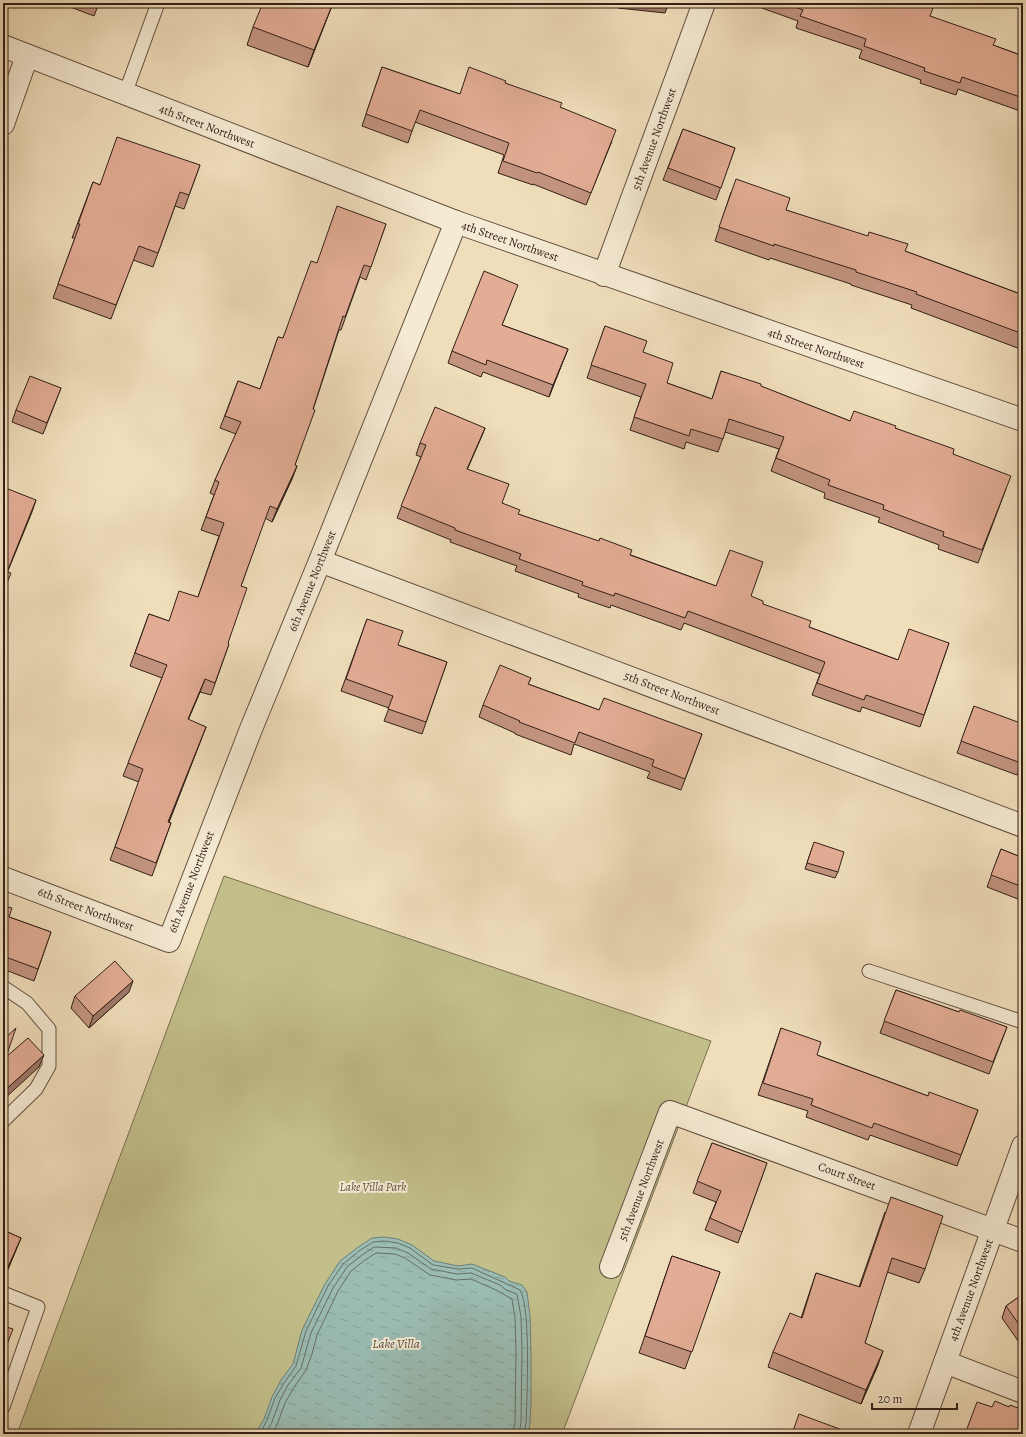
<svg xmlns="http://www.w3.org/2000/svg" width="1026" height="1437" viewBox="0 0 1026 1437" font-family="Alegreya,serif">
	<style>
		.green { fill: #c2bf8b; stroke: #7a6f52 }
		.water { fill: url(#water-ripples); stroke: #707d75 }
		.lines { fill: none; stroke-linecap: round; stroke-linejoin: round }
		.shore { stroke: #666e66; stroke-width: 1 }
		.lane-casing { stroke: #624f41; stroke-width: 15 }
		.street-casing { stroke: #624f41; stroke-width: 24 }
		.lane { stroke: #f5ead3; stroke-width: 13 }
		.street { stroke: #f5ead3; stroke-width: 22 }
		.wall { fill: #c39580; stroke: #321f18 }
		.shaded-wall { fill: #9f7968; stroke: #321f18 }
		.building { fill: #e3ad95; stroke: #321f18 }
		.labels { text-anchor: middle; stroke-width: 4; stroke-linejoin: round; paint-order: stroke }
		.street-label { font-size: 12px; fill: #321f18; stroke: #f5ead3 }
		.park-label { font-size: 12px; font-style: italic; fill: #5d4f3a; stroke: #f5ead3 }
		.water-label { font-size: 13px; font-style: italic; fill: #514e46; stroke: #f5ead3 }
	</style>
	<defs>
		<pattern id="water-ripples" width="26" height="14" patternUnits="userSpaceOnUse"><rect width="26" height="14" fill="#9abcb3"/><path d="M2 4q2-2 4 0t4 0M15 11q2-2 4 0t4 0" fill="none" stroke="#85a199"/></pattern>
	</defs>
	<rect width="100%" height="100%" fill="#f0debb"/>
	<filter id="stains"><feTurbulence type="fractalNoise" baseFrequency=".005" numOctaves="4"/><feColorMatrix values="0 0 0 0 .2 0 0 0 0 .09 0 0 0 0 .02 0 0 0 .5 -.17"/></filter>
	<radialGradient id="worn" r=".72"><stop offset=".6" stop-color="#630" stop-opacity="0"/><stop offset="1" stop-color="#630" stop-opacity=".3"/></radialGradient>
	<!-- green -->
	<path class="green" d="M 224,876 L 711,1041 L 562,1434 L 17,1434 Z"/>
	<!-- water -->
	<path class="water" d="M 384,1237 L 398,1239 L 412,1245 L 434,1261 L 458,1266 L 472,1264 L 505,1277 L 509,1281 L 522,1285 L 527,1292 L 530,1316 L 531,1351 L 531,1403 L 530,1424 L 528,1434 L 255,1434 L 264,1419 L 272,1397 L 281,1380 L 293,1364 L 302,1330 L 325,1284 L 340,1261 L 357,1248 L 372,1238 Z"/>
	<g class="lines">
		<!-- shore -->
		<g class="shore">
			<path d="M 260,1434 L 267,1420 L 275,1398 L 284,1383 L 296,1366 L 306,1331 L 328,1286 L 343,1264 L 359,1251 L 373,1242 L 384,1241 L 398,1243 L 410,1248 L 433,1265 L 458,1269 L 472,1268 L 520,1290 C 531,1307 527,1398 526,1423 L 524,1434"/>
			<path d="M 266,1434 L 272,1422 L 280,1400 L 288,1385 L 301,1368 L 311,1333 L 333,1288 L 347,1267 L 362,1255 L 374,1247 L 396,1248 L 408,1253 L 431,1269 L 457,1274 L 471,1273 L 500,1285 L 506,1290 L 517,1294 L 521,1317 L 522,1351 L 521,1422 L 519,1434"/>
			<path d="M 272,1434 L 277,1425 L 285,1403 L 293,1389 L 306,1370 L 312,1354 L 317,1335 L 338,1291 L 351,1271 L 365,1260 L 376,1253 L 395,1254 L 405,1258 L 430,1275 L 456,1280 L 471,1279 L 496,1290 L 512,1299 L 515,1318 L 516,1351 L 515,1422 L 513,1434"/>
		</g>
		<defs>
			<g id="lane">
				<path d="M 125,94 L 158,3"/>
				<path d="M 869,971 L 1023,1022"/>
				<path d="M 3,987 L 27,1003 L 49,1029 L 49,1066 L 36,1089 L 3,1121"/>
				<path d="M 3,1293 L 38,1307 L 3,1407"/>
			</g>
			<g id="street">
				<path d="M 3,46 L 456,222 L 1023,420"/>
				<path d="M 3,124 L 27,56"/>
				<path d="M 604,275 L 704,3"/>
				<path d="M 320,561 L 1023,826"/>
				<path d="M 3,878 L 169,941 L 251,729 L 320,561 L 456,222"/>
				<path d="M 611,1267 L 670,1112 L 1023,1241"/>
				<path d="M 945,1362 L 1023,1392"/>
				<path d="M 919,1434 L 1023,1146"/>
			</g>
		</defs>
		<!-- lane casing -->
		<use href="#lane" class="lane-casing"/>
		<!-- street casing -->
		<use href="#street" class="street-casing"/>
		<!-- lane -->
		<use href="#lane" class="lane"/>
		<!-- street -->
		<use href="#street" class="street"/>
	</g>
	<!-- wall -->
	<g class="wall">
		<path d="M 60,3 L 99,3 L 94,16 Z"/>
		<path d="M 333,3 L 308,67 L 247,45 L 253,27 Z"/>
		<path d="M 748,3 L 875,3 L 930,16 L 993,45 L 1023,56 L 1023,112 L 958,89 L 956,95 L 920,83 L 921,80 L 859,58 L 862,50 L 796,28 L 798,21 Z"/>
		<path d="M 382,67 L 460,94 L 505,83 L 560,107 L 612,141 L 586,205 L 533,184 L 533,185 L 498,173 L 504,155 L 415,122 L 408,143 L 362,126 Z"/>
		<path d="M 683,129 L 735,148 L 716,200 L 663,180 Z"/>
		<path d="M 200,165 L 184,209 L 175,206 L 153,267 L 133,260 L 111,319 L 53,298 L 75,238 L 72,238 L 93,182 L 100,185 Z"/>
		<path d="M 731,192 L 786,210 L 905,251 L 1023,295 L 1023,350 L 911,308 L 912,305 L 851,285 L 851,284 L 770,258 L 769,260 L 715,241 Z"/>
		<path d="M 386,224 L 366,280 L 360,277 L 341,330 L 339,330 L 295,465 L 297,466 L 292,479 L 272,522 L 265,518 L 241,586 L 228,643 L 229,644 L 211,695 L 200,692 L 188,720 L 206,727 L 169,822 L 171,823 L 152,876 L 110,860 L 139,782 L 123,776 L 162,678 L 130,666 L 149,614 L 169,621 L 198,597 L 219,536 L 201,530 L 214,495 L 210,493 L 215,480 L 236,434 L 220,428 L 238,381 L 260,389 L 278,337 L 283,338 L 317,263 Z"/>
		<path d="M 513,297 L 502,325 L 568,349 L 549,397 L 483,372 L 481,377 L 448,363 L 452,351 Z"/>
		<path d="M 605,326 L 643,352 L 667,383 L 712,399 L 721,371 L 850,421 L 895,428 L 953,454 L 1006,489 L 978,563 L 938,549 L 939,545 L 878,522 L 880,518 L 824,498 L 825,493 L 771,471 L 779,449 L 725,432 L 718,452 L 686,442 L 684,449 L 630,430 L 641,397 L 587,378 Z"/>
		<path d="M 61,388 L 43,434 L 12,422 L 16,410 Z"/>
		<path d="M 485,428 L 480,440 L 467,470 L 502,503 L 518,514 L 716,586 L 751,596 L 763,604 L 809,627 L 898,660 L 949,643 L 920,727 L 862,707 L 860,712 L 812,695 L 820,674 L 684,623 L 681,630 L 611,605 L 610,608 L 578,597 L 579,594 L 515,571 L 517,566 L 450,542 L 451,540 L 397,518 L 421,457 L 416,455 L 420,443 Z"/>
		<path d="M 367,619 L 398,645 L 447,662 L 422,734 L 384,721 L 389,708 L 341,691 Z"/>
		<path d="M 531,678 L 528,684 L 599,710 L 702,734 L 681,790 L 647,778 L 650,772 L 574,744 L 571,755 L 515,734 L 515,733 L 479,717 L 483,705 Z"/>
		<path d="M 974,706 L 1023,759 L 1017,775 L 957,753 Z"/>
		<path d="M 812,848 L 838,872 L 835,878 L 805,869 Z"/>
		<path d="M 1001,849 L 1023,858 L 1023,901 L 987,887 Z"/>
		<path d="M 3,906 L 9,917 L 51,932 L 34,981 L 3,969 Z"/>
		<path d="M 896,990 L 959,1012 L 1007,1027 L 989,1074 L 880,1033 Z"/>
		<path d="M 129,992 L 89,1028 L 71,1008 L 75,996 Z"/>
		<path d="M 781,1028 L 817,1055 L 928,1096 L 978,1110 L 957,1166 L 870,1135 L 868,1140 L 806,1117 L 808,1111 L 758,1095 Z"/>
		<path d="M 712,1143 L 767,1163 L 738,1243 L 705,1230 L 716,1202 L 693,1193 Z"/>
		<path d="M 885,1212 L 925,1269 L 919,1283 L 887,1272 L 865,1343 L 878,1365 L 861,1404 L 768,1367 L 773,1352 L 801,1318 L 816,1273 L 859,1287 Z"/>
		<path d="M 3,1230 L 21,1238 L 16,1250 L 4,1279 L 3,1279 Z"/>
		<path d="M 672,1256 L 720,1272 L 685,1369 L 639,1353 Z"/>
		<path d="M 1023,1294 L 1023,1348 L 1002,1318 L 1006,1306 Z"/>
	</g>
	<!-- shaded-wall -->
	<g class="shaded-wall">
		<path d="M 333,3 L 308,67 L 314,50 Z"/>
		<path d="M 619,3 L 669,3 L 665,13 L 618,8 Z"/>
		<path d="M 568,349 L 563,361 L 549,397 L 553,385 Z"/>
		<path d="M 485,428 L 480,440 L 462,481 L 467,469 Z"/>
		<path d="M 297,466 L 292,479 L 272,522 L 277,509 Z"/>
		<path d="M 36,500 L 32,512 L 3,583 L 7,572 Z"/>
		<path d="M 205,679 L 200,692 L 183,732 L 188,719 Z"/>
		<path d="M 206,727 L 201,740 L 164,835 L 168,822 Z"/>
		<path d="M 133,981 L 129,992 L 89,1028 L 93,1016 Z"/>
		<path d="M 44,1055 L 39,1067 L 3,1100 L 3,1092 Z"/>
		<path d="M 21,1238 L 16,1250 L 4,1279 L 8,1267 Z"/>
		<path d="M 883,1351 L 878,1365 L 861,1404 L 866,1390 Z"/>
	</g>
	<!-- building -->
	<g class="building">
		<path d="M 263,3 L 333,3 L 314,50 L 253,27 Z"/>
		<path d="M 785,3 L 875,3 L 878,4 L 879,3 L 917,3 L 933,8 L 930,16 L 996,39 L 993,45 L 1023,56 L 1023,98 L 962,77 L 960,83 L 924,71 L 925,68 L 864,46 L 866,39 L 800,16 L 803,10 Z"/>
		<path d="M 382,67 L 460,94 L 469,67 L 506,81 L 505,83 L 562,103 L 560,107 L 616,130 L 591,193 L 538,172 L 537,173 L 503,161 L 509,143 L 420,110 L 412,131 L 366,114 Z"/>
		<path d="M 683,129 L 735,148 L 721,188 L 668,168 Z"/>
		<path d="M 117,137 L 200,165 L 189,195 L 180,192 L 158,253 L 139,246 L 116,305 L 58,284 L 80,224 L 78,224 L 93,182 L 100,185 Z"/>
		<path d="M 736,179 L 790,198 L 786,210 L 868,236 L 869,232 L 908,244 L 905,251 L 1023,295 L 1023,334 L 916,294 L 917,292 L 856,272 L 856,270 L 774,244 L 774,246 L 719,227 Z"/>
		<path d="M 337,206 L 386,224 L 371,267 L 364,265 L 345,317 L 343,316 L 313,409 L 315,410 L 295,465 L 297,466 L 277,509 L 270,506 L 241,586 L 247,588 L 228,643 L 229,644 L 215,683 L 205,679 L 188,719 L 206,727 L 168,822 L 171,823 L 156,863 L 115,847 L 143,769 L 128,763 L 167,665 L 135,653 L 149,614 L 169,621 L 179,591 L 198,597 L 224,523 L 206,517 L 219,482 L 215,480 L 241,422 L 225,416 L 238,381 L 260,389 L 278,337 L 283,338 L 311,261 L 317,263 Z"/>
		<path d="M 484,271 L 518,285 L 502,325 L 568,349 L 553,385 L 487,360 L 486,365 L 452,351 Z"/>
		<path d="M 605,326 L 647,341 L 643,352 L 673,363 L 667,383 L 712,399 L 721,371 L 761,384 L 761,386 L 850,421 L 854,411 L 896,426 L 895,428 L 954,449 L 953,454 L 1011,476 L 982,550 L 943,536 L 944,532 L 883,509 L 884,505 L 828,485 L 830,480 L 776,458 L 784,437 L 729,419 L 723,439 L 691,429 L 689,436 L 634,417 L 646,384 L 591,365 Z"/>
		<path d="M 30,376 L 61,388 L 47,423 L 16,410 Z"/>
		<path d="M 435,407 L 485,428 L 467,469 L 509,484 L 502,503 L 520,510 L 518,514 L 599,541 L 600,538 L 632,550 L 630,555 L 716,586 L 730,550 L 763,562 L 751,596 L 763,601 L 763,604 L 811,621 L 809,627 L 898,660 L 909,629 L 949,643 L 924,715 L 866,695 L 864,700 L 817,683 L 825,662 L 688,611 L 685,618 L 615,593 L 614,596 L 582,585 L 583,582 L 519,559 L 521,554 L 455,530 L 455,528 L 401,506 L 426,445 L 420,443 Z"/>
		<path d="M 3,487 L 36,500 L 7,572 L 11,573 L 3,593 Z"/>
		<path d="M 367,619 L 403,631 L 398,645 L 447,662 L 426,722 L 388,709 L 393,696 L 346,679 Z"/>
		<path d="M 500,665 L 531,678 L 528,684 L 599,710 L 604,698 L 702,734 L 685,779 L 652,766 L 654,760 L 579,732 L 575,743 L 519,722 L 520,721 L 483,705 Z"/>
		<path d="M 974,706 L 1023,724 L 1023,759 L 1021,763 L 961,741 Z"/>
		<path d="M 814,842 L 844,852 L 838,872 L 807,863 Z"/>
		<path d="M 1001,849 L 1023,858 L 1023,887 L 991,875 Z"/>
		<path d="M 3,906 L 12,908 L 9,917 L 51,932 L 38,969 L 3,956 Z"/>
		<path d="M 115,961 L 133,981 L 93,1016 L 75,996 Z"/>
		<path d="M 896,990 L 959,1012 L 960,1010 L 1007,1027 L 993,1062 L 884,1021 Z"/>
		<path d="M 16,1028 L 6,1057 L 28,1038 L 44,1055 L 3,1092 L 3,1040 Z"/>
		<path d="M 781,1028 L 821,1042 L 817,1055 L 928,1096 L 929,1092 L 978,1110 L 961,1155 L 874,1123 L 872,1128 L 811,1105 L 813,1099 L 763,1083 Z"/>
		<path d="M 712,1143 L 767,1163 L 742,1232 L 710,1218 L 721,1191 L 697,1181 Z"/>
		<path d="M 891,1197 L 943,1216 L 925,1269 L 892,1258 L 865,1343 L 883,1351 L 866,1390 L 773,1352 L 790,1313 L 802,1318 L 816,1273 L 860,1287 Z"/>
		<path d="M 3,1230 L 21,1238 L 8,1267 L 3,1265 Z"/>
		<path d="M 672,1256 L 720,1272 L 692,1352 L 645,1336 Z"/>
		<path d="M 1023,1294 L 1023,1330 L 1006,1306 Z"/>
		<path d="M 3,1326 L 13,1329 L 3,1355 Z"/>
		<path d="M 995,1401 L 1009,1407 L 1010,1405 L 1023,1410 L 1023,1434 L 965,1434 L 977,1402 L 992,1407 Z"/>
		<path d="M 799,1414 L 853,1434 L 792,1434 Z"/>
	</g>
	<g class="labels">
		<!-- street labels -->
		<g class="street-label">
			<text transform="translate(207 126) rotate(21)" y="4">4th Street Northwest</text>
			<text transform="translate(654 139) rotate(-70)" y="4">5th Avenue Northwest</text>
			<text transform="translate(510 241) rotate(19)" y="4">4th Street Northwest</text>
			<text transform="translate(816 348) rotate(19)" y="4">4th Street Northwest</text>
			<text transform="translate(312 581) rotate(-68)" y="4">6th Avenue Northwest</text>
			<text transform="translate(672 693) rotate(21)" y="4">5th Street Northwest</text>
			<text transform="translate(191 882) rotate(-69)" y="4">6th Avenue Northwest</text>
			<text transform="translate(86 909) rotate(21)" y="4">6th Street Northwest</text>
			<text transform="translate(847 1176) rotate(20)" y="4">Court Street</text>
			<text transform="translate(641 1190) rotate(-69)" y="4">5th Avenue Northwest</text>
			<text transform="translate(971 1290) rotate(-70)" y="4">4th Avenue Northwest</text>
		</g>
		<!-- park labels -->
		<g class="park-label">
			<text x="373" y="1191">Lake Villa Park</text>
		</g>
		<!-- water labels -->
		<g class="water-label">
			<text x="396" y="1348">Lake Villa</text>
		</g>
	</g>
	<!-- margin -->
	<rect width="1026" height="1437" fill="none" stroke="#f0debb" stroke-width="16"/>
	<rect x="4" y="4" width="1018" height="1429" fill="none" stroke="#321f18" stroke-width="2"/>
	<rect x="8" y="8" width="1010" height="1421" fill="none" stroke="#321f18"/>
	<!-- scale -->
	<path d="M872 1403v6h85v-6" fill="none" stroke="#321f18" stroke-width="2"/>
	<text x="878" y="1403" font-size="12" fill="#321f18" stroke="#f5ead3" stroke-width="3" paint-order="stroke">20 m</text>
	<rect width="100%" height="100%" filter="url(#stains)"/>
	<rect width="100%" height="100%" fill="url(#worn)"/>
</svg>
